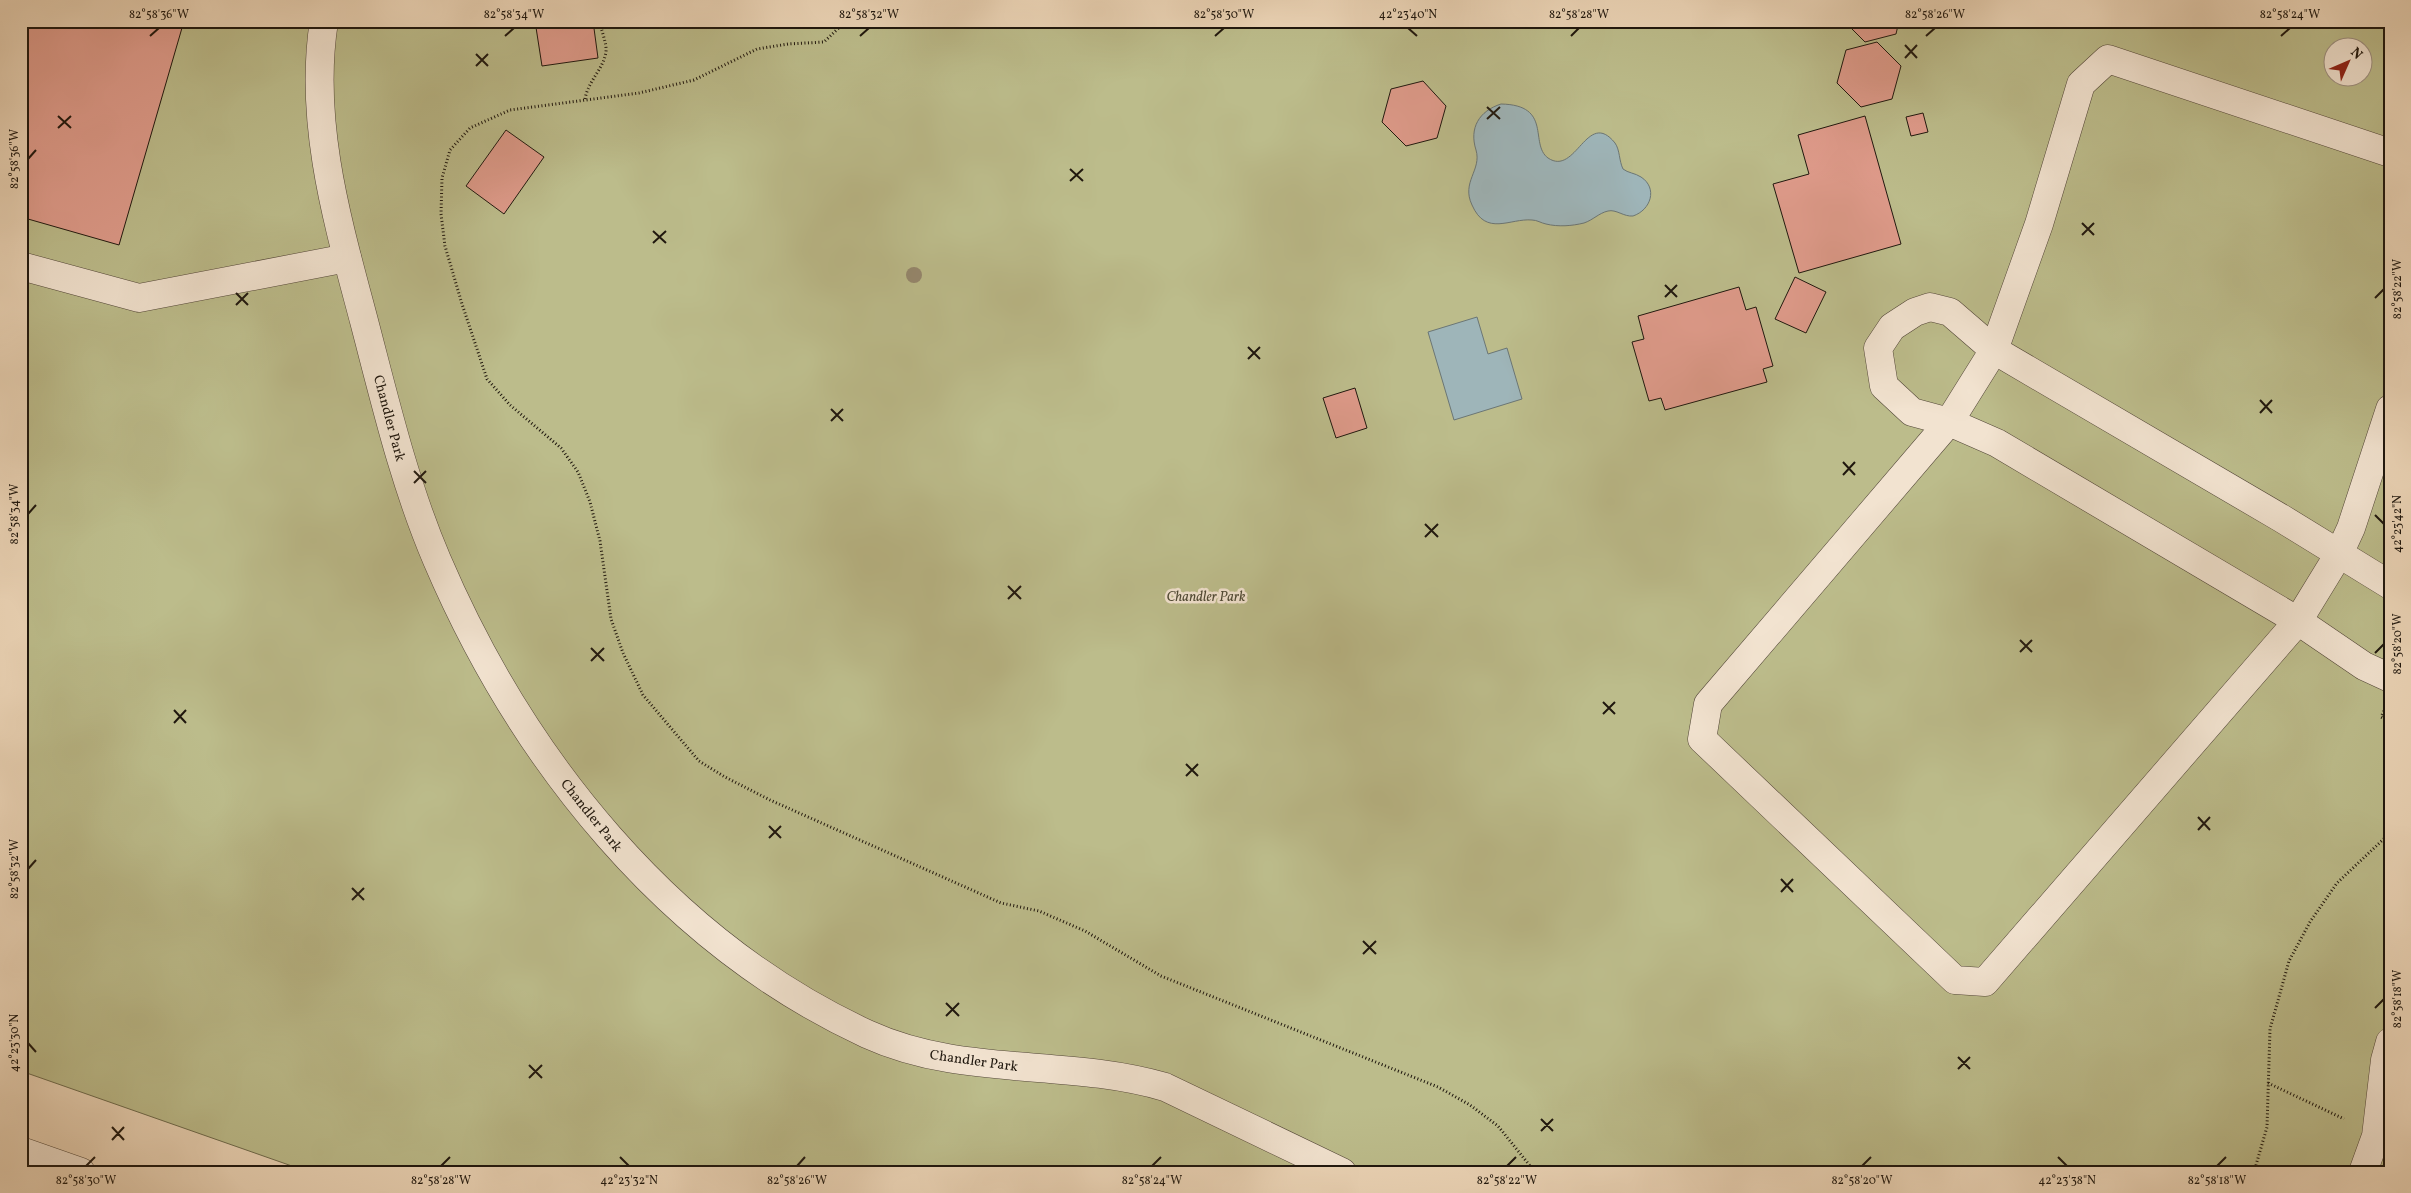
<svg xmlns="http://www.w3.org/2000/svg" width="2411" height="1193" viewBox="0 0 2411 1193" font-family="Vollkorn,serif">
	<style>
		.green { fill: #bcbc8b; stroke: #6e6a4c; fill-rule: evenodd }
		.water { fill: #9eb5b9; stroke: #6b7675 }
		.building { fill: #df9b8b; stroke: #1f170e }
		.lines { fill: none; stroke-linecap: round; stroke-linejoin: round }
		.minor-casing { stroke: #524638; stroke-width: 29 }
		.path { stroke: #1f170e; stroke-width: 3; stroke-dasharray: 1 2.5; stroke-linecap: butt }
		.minor { stroke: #f2e3d0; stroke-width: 28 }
		.tree { fill: #95886e }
		.ticks { fill: none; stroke: #1f170e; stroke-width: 2 }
		.labels { text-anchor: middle; stroke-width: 5; stroke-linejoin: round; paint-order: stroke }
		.street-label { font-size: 14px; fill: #1f170e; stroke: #f2e3d0 }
		.park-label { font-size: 14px; font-style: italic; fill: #4e4934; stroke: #f2e3d0 }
		.neatline { fill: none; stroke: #1f170e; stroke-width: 2 }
		.ticks-label { font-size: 12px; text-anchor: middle; fill: #1f170e }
	</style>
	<rect width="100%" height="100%" fill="#ebd4b6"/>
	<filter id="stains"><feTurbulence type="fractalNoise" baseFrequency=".004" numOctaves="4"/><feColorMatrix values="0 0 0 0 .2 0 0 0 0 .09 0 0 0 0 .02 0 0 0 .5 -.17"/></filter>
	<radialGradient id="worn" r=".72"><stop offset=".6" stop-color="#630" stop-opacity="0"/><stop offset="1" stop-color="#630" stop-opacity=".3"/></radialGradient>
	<!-- green -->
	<path class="green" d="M 21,21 L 2390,21 L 2390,1172 L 309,1172 L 21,1071 ZM 2334,48 L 2364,48 L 2364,78 L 2334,78 Z"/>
	<!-- water -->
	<g class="water">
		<path d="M 1501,104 C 1553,105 1529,144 1548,158 C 1576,177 1587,108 1615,143 C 1620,150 1619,161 1623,169 C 1628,173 1635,173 1641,177 C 1658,188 1651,210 1633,216 C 1624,217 1616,209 1608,211 C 1599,213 1593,220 1584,223 C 1572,226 1558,227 1546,224 C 1541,223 1537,220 1532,220 C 1510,218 1486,237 1472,205 C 1461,182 1482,170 1476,150 C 1469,128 1479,111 1501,104 Z"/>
		<path d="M 1477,317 L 1488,354 L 1507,348 L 1522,399 L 1454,420 L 1428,332 Z"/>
	</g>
	<!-- building -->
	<g class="building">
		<path d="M 21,21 L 184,21 L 119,245 L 21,217 Z"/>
		<path d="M 535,21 L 593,21 L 598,58 L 542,66 Z"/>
		<path d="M 1844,21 L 1899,21 L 1896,34 L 1865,42 Z"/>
		<path d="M 1877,42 L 1901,66 L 1892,99 L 1861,107 L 1837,83 L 1846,50 Z"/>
		<path d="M 1423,81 L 1446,106 L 1437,138 L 1406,146 L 1382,122 L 1391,89 Z"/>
		<path d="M 1923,113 L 1928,132 L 1911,136 L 1906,117 Z"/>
		<path d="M 1865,116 L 1901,244 L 1799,273 L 1773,184 L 1809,174 L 1798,135 Z"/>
		<path d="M 506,130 L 544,157 L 504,214 L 466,186 Z"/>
		<path d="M 1795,277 L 1826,292 L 1806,333 L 1775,319 Z"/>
		<path d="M 1739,287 L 1746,310 L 1756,307 L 1773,366 L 1763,369 L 1767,382 L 1665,410 L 1661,398 L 1649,401 L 1632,342 L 1644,339 L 1638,316 Z"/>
		<path d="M 1355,388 L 1367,428 L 1336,438 L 1323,398 Z"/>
	</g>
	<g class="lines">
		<defs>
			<g id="minor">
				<path d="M 324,21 C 308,123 338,223 364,321 C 385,401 404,483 437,560 C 522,759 668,942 867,1034 C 963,1078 1066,1058 1165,1087 L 1342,1172"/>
				<path d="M 2390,153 L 2108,59 L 2081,84 L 2039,224 L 1994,350 L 1949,422 L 1708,704 L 1702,739 L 1955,980 L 1985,982 L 2298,621 L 2339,554 L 2351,528 L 2390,409"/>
				<path d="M 21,266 L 139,298 L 347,258"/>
				<path d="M 2390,585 L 2281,518 L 1994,350 L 1950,312 L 1930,307 L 1915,312 L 1892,327 L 1878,348 L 1884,386 L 1912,412 L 1949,422 L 1997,443 L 2298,621 L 2364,666 L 2390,678"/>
				<path d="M 21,1151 L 81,1172"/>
				<path d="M 2363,1172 L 2376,1136 L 2385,1060 L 2390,1042"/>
			</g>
		</defs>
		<!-- minor casing -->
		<use href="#minor" class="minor-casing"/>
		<!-- path -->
		<g class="path">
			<path d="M 846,21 L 824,42 L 788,44 L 757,49 L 694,80 L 639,93 L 510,110 L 470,128 L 450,150 L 442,178 L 441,214 L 445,246 L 462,304 L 487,379 L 510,405 L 561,448 L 578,472 L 590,502 L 600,541 L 611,619 L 623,653 L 643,695 L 676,734 L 699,761 L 725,777 L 770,800 L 1001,903 L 1039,911 L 1085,931 L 1161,976 L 1438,1087 L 1470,1105 L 1498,1126 L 1535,1172"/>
			<path d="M 585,99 C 588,81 603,70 606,52 C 607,43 601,31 600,21"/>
			<path d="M 2384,711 L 2381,717 L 2390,722"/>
			<path d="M 2268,1083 L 2344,1119"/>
			<path d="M 2254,1172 L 2267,1127 L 2270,1029 L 2289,961 L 2310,922 L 2337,883 L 2390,833"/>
		</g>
		<!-- minor -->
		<use href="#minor" class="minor"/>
	</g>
	<!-- trees -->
	<circle class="tree" cx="914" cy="275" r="8"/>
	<!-- ticks -->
	<path class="ticks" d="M 1408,28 L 1417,36M 150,36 L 159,28M 505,36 L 514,28M 860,36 L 869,28M 1215,36 L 1224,28M 1571,36 L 1579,28M 1926,36 L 1935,28M 2281,36 L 2290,28M 1905,45 L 1917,58M 476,54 L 488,66M 1905,58 L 1917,45M 476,66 L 488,54M 1487,107 L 1500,119M 58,116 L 71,128M 1487,119 L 1500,107M 58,128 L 71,116M 28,159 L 36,150M 1070,169 L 1083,181M 1070,181 L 1083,169M 2082,223 L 2094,235M 653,231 L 666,243M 2082,235 L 2094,223M 653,243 L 666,231M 1665,285 L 1677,297M 236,293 L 248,305M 1665,297 L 1677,285M 2375,298 L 2384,289M 236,305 L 248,293M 1248,347 L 1260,359M 1248,359 L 1260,347M 2260,400 L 2272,413M 831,409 L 843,421M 2260,413 L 2272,400M 831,421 L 843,409M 1843,462 L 1855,475M 414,471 L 426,483M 1843,475 L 1855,462M 414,483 L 426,471M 28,514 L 36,505M 2375,515 L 2384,524M 1425,524 L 1438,537M 1425,537 L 1438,524M 1008,586 L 1021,599M 1008,599 L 1021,586M 2020,640 L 2032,652M 591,648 L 604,661M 2020,652 L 2032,640M 2375,653 L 2384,644M 591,661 L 604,648M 1603,702 L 1615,714M 174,710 L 186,723M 1603,714 L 1615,702M 174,723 L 186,710M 1186,764 L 1198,776M 1186,776 L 1198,764M 2198,817 L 2210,830M 769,826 L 781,838M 2198,830 L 2210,817M 769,838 L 781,826M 28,869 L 36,860M 1781,879 L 1793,892M 352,888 L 364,900M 1781,892 L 1793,879M 352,900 L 364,888M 1363,941 L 1376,954M 1363,954 L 1376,941M 946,1003 L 959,1016M 2375,1008 L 2384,999M 946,1016 L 959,1003M 28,1043 L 36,1052M 1958,1057 L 1970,1069M 529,1065 L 542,1078M 1958,1069 L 1970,1057M 529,1078 L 542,1065M 1541,1119 L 1553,1131M 112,1127 L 124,1140M 1541,1131 L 1553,1119M 112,1140 L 124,1127M 620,1157 L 629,1166M 2058,1157 L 2067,1166M 86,1166 L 95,1157M 441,1166 L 450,1157M 797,1166 L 805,1157M 1152,1166 L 1161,1157M 1507,1166 L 1516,1157M 1862,1166 L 1871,1157M 2217,1166 L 2226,1157"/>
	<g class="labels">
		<!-- street labels -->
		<g class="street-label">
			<text transform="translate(390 418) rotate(75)" y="5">Chandler Park</text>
			<text transform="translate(592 815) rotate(51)" y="5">Chandler Park</text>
			<text transform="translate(974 1060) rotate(8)" y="5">Chandler Park</text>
		</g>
		<!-- park labels -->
		<g class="park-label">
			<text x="1206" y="601">Chandler Park</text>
		</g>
	</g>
	<!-- margin -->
	<rect width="2411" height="1193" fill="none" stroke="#ebd4b6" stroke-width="55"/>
	<!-- north arrow -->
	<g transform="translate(2348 62) rotate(45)"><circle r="24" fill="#f2e3d0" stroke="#9e9182"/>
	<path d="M0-4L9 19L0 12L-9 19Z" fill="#8f2418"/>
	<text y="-8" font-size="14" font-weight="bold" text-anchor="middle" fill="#1f170e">N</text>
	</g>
	<rect x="28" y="28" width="2356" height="1138" class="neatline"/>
	<g class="ticks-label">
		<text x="159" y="18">82°58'36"W</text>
		<text x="514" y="18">82°58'34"W</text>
		<text x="869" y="18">82°58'32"W</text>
		<text x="1224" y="18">82°58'30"W</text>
		<text x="1408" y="18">42°23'40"N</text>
		<text x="1579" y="18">82°58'28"W</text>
		<text x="1935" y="18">82°58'26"W</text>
		<text x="2290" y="18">82°58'24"W</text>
		<text transform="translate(14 159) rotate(-90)" y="4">82°58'36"W</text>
		<text transform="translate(2397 289) rotate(-90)" y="4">82°58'22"W</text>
		<text transform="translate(14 514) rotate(-90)" y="4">82°58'34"W</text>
		<text transform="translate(2397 524) rotate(-90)" y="4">42°23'42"N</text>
		<text transform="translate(2397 644) rotate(-90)" y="4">82°58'20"W</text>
		<text transform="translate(14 869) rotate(-90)" y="4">82°58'32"W</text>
		<text transform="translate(2397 999) rotate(-90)" y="4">82°58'18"W</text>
		<text transform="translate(14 1043) rotate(-90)" y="4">42°23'30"N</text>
		<text x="86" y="1184">82°58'30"W</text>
		<text x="441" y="1184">82°58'28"W</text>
		<text x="629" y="1184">42°23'32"N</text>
		<text x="797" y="1184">82°58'26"W</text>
		<text x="1152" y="1184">82°58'24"W</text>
		<text x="1507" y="1184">82°58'22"W</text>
		<text x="1862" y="1184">82°58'20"W</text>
		<text x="2067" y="1184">42°23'38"N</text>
		<text x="2217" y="1184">82°58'18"W</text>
	</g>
	<rect width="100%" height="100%" filter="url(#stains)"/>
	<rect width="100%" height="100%" fill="url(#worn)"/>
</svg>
